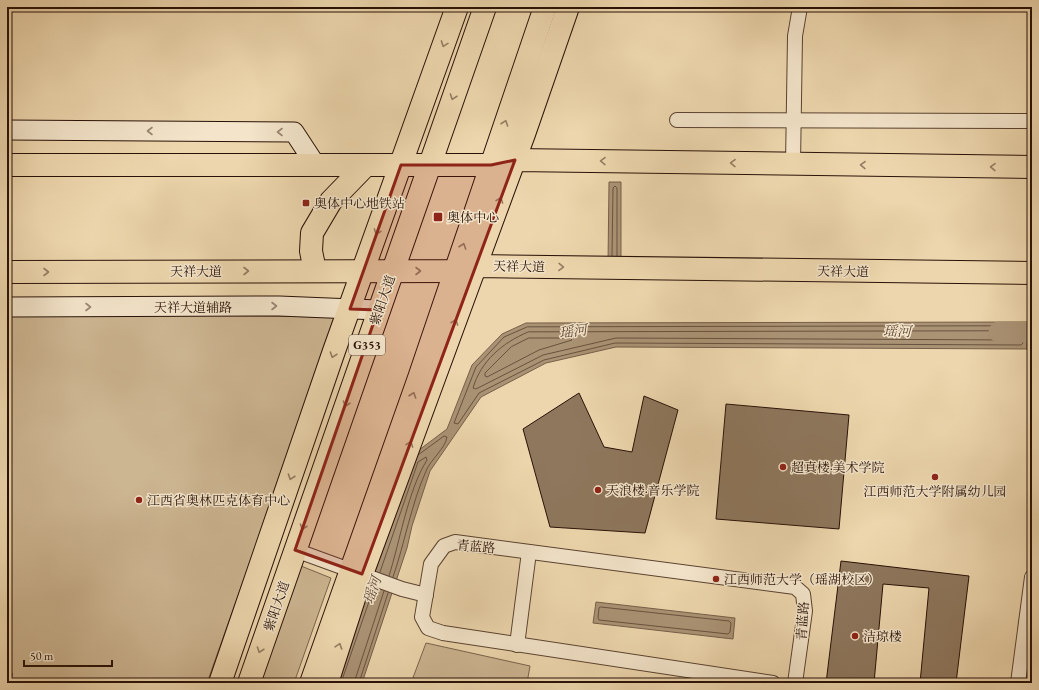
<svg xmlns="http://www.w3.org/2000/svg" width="1039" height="690" viewBox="0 0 1039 690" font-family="'EB Garamond','Noto Serif SC',serif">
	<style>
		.green { fill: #ccb591; stroke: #7a634c }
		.water { fill: #aa9375; stroke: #765f49 }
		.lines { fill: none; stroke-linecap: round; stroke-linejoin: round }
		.shore { stroke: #69523e; stroke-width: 1 }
		.river { stroke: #aa9375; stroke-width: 21 }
		.building { fill: #8e775d; stroke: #281107 }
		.street-casing { stroke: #594230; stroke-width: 16 }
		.secondary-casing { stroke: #281107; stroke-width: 21 }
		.primary-casing { stroke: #281107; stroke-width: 24 }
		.highway-casing { stroke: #281107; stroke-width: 24 }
		.path { stroke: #281107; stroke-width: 2; stroke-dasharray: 3 2; stroke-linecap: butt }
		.street { stroke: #f3e4ca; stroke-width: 14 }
		.secondary { stroke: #f3e4ca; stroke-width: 19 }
		.primary { stroke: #edd6ad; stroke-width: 22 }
		.highway { stroke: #edd6ad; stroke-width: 22 }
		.oneway { stroke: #947d62 }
		.oneway2 { stroke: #988572 }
		.marked { fill: #8f2418; fill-opacity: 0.2; stroke: #8f2418; stroke-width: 3; stroke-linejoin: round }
		.poi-dot { fill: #8f2418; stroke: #f3e4ca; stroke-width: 1.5 }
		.labels { text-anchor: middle; stroke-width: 3; stroke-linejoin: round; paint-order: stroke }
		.shield { fill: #f3e4ca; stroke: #655042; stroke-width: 1 }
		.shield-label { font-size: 12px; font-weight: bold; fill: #281107 }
		.poi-label { font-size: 13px; fill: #281107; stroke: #f3e4ca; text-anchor: start }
		.street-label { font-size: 13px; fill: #281107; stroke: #f3e4ca }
		.water-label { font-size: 14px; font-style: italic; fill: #5c4533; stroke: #f3e4ca }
	</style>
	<rect width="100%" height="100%" fill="#edd6ad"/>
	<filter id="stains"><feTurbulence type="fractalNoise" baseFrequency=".005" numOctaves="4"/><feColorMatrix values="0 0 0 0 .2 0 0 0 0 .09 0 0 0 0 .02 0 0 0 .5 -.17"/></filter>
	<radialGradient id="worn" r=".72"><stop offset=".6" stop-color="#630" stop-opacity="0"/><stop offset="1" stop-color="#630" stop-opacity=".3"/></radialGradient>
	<!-- green -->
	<g class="green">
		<path d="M 7,313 L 337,317 L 207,683 L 7,683 Z"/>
		<path d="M 296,564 L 331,578 L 294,683 L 256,683 Z"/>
		<path d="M 426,643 L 530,666 L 527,683 L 411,683 Z"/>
	</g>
	<!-- water -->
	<g class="water">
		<path d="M 609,182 L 621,182 L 621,264 L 608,264 Z"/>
		<path d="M 1027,322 L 1027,349 L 616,347 L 546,363 L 481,397 L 430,471 L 412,526 L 407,548 L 362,683 L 331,683 L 411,456 L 447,429 L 472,365 L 502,334 L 526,323 Z"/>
		<path d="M 596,602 L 735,618 L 733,639 L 593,623 Z"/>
	</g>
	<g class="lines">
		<!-- shore -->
		<g class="shore">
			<path d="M 612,256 L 613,188 L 615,186 L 617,188 L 617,256"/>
			<path d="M 1021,326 L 1023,328 L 1023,343 L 1021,345 L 615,343 L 544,360 L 479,393 L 458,424 L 454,423 L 476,367 L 504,337 L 527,327 Z"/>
			<path d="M 1016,331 L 1018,333 L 1018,338 L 1016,340 L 616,338 L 543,355 L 476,389 L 473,388 C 481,361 502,343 528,332 Z"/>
			<path d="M 529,338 L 570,338 L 572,340 L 539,350 L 487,377 L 485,376 L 485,373 L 511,347 Z"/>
			<path d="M 380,572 L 418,462 L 426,457 L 427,460 C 408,490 400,541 389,576"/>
			<path d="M 393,577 C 405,542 411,505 426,471 C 431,459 445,449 447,437 L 444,436 L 418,455"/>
			<path d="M 601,607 L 729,621 L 731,623 L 730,632 L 728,634 L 599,620 L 598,618 L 599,608 Z"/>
			<path d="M 341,683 L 374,587"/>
			<path d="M 354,683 L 384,591"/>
			<path d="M 359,683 L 388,593"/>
		</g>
		<!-- river -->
		<path class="river" d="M 999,332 L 1032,332"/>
	</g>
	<!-- building -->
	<g class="building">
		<path d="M 579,393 L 604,447 L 632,452 L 644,396 L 678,410 L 645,533 L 550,527 L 523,429 Z"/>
		<path d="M 726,404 L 849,415 L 839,529 L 716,519 Z"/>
		<path d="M 841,561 L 969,576 L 956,683 L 920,683 L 929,588 L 883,584 L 874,683 L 826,683 Z"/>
	</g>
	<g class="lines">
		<defs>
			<g id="street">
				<path d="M 677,120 L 1032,121"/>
				<path d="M 793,164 L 795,36 L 800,7"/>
				<path d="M 295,550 L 402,589 L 426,595"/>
				<path d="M 517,645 L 529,552"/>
				<path d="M 773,683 L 443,633 L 428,628 L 422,617 L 431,564 L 444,546 L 455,542 L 795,587 L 803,594 L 805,611 L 795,683"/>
				<path d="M 1018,683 L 1032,577"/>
			</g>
			<g id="secondary">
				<path d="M 7,130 L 294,132 L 315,164"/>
				<path d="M 7,307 L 279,306 L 378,310"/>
			</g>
			<g id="primary">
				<path d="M 7,165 L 491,165 L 515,160 L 1032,167"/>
				<path d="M 315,271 L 311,251 L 312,233 L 331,201 L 365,166"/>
				<path d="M 7,272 L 455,271 L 476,266 L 1032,273"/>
				<path d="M 220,683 L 334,351 L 457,7"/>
				<path d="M 327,683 L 362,574 L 524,134 L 568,7"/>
			</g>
			<g id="highway">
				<path d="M 249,683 L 485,7"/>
				<path d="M 311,683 L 419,378 L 545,7"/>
			</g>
		</defs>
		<!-- street casing -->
		<use href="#street" class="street-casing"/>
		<!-- secondary casing -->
		<use href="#secondary" class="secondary-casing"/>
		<!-- primary casing -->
		<use href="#primary" class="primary-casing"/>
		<!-- highway casing -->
		<use href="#highway" class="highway-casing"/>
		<!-- path -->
		<path class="path" d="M 7,648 L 13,683"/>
		<!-- street -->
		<use href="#street" class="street"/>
		<!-- secondary -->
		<use href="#secondary" class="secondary"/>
		<!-- primary -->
		<use href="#primary" class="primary"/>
		<!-- highway -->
		<use href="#highway" class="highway"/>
	</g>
	<!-- one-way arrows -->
	<defs><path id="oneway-chevron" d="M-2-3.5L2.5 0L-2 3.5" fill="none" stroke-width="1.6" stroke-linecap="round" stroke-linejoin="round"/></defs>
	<g class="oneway">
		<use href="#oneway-chevron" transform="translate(444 44) rotate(110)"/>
		<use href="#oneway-chevron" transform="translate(453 97) rotate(109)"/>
		<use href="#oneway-chevron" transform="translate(505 123) rotate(-71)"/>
		<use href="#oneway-chevron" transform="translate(603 161) rotate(-179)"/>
		<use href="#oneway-chevron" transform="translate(733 163) rotate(-179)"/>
		<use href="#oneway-chevron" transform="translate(863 165) rotate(-179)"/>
		<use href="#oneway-chevron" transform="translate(993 167) rotate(-179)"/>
		<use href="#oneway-chevron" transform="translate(500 200) rotate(-70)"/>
		<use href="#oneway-chevron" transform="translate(377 232) rotate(110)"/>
		<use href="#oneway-chevron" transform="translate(463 246) rotate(-71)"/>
		<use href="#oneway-chevron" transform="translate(561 267) rotate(1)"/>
		<use href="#oneway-chevron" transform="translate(246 271)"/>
		<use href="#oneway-chevron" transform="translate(418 271)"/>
		<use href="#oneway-chevron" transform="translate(46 272)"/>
		<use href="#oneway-chevron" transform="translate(455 322) rotate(-70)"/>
		<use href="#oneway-chevron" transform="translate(333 355) rotate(109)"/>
		<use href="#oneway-chevron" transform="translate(413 395) rotate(-71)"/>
		<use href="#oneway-chevron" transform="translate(346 404) rotate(109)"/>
		<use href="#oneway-chevron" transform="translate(410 444) rotate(-70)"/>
		<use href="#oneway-chevron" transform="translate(291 477) rotate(109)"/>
		<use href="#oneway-chevron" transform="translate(303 527) rotate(109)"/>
		<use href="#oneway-chevron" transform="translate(339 646) rotate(-72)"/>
		<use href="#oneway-chevron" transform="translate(260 650) rotate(109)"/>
	</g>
	<g class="oneway2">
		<use href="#oneway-chevron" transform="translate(150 131) rotate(-180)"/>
		<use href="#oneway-chevron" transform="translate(280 132) rotate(-180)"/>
		<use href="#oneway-chevron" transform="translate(274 306)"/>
		<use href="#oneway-chevron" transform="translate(88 307)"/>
	</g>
	<!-- marked area -->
	<path class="marked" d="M 515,160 L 362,574 L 295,550 L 378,310 L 350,309 L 401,165 L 491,165 Z"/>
	<!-- markers -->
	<g class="poi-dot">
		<rect x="302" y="199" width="8" height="8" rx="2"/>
		<rect x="433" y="212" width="10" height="10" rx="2"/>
		<circle cx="783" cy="467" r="4"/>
		<circle cx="935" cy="477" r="4"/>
		<circle cx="598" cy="490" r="4"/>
		<circle cx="139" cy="500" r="4"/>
		<circle cx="716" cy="579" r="4"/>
		<circle cx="855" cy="636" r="4"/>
	</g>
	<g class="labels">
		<!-- shield labels -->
		<rect class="shield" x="349" y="335" width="36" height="20" rx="3"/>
		<g class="shield-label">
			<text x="367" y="349">G353</text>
		</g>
		<!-- poi labels -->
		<g class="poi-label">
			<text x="314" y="208">奥体中心地铁站</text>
			<text x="447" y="222">奥体中心</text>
			<text x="791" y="472">超真楼·美术学院</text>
			<text x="606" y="495">天浪楼·音乐学院</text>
			<text x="935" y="496" text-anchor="middle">江西师范大学附属幼儿园</text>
			<text x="147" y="505">江西省奥林匹克体育中心</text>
			<text x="724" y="584">江西师范大学（瑶湖校区）</text>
			<text x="863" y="641">洁琼楼</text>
		</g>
		<!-- street labels -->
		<g class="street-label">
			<text transform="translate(519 266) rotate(1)" y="5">天祥大道</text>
			<text x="196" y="276">天祥大道</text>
			<text transform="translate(843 271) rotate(1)" y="5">天祥大道</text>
			<text transform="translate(382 300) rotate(-71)" y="5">紫阳大道</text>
			<text x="193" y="312">天祥大道辅路</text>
			<text transform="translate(476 546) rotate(5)" y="5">青蓝路</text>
			<text transform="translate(276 606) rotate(-71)" y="5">紫阳大道</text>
			<text transform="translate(802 621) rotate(-86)" y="5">青蓝路</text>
		</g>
		<!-- water labels -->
		<g class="water-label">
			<text transform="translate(573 331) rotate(-7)" y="5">瑶河</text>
			<text transform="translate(897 331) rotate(1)" y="5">瑶河</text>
			<text transform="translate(372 590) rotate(-71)" y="5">瑶河</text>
		</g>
	</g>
	<!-- margin -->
	<rect width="1039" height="690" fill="none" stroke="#edd6ad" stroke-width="24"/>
	<rect x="8" y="8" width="1023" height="674" fill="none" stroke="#281107" stroke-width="2"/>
	<rect x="12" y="12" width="1015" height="666" fill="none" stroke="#281107"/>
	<!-- scale -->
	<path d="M24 660v6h88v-6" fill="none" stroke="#281107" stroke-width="2"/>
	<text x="30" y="660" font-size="12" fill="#281107" stroke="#f3e4ca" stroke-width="3" paint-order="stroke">50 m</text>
	<rect width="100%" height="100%" filter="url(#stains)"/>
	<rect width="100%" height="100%" fill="url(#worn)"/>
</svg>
